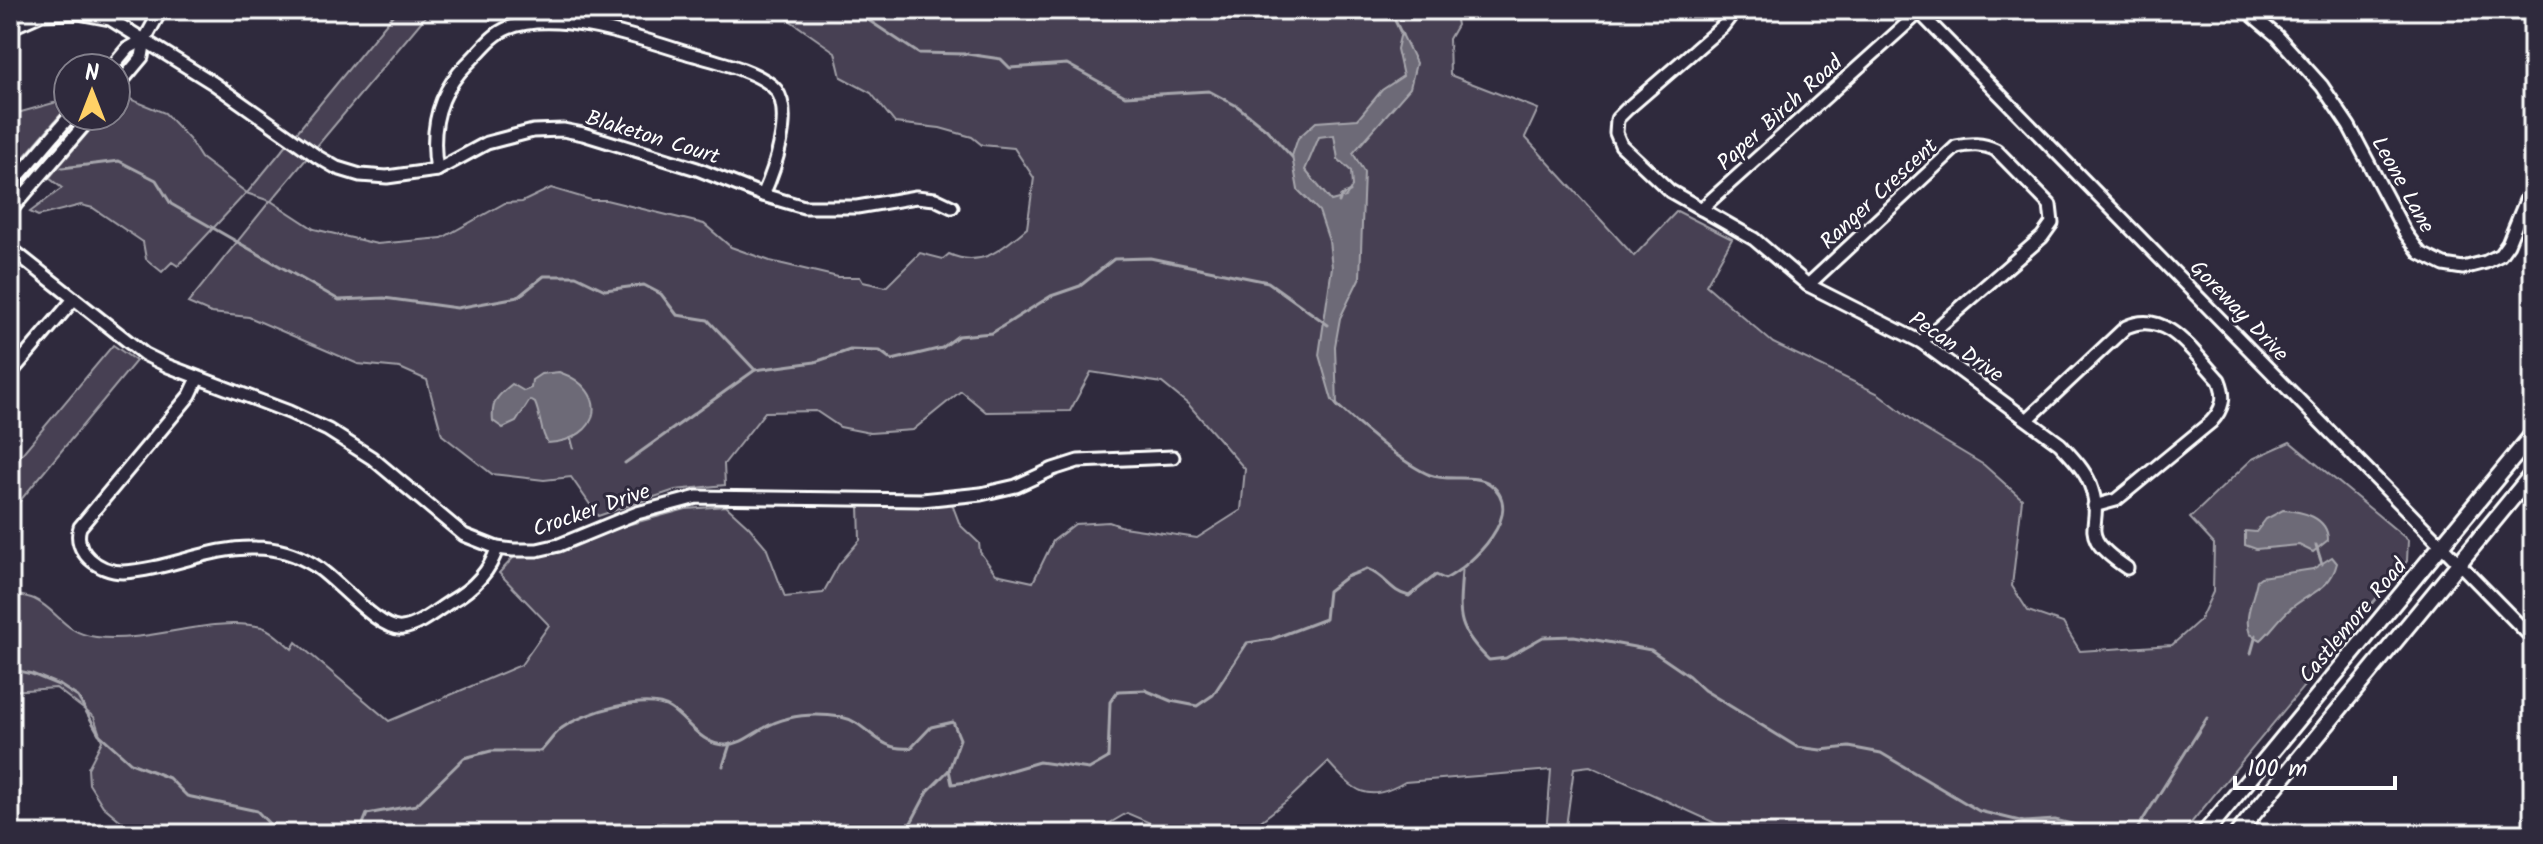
<svg xmlns="http://www.w3.org/2000/svg" width="2543" height="844" viewBox="0 0 2543 844" font-family="Kalam,sans-serif">
	<style>
		.green { fill: #464152; stroke: #a2a0a8; stroke-width: 2 }
		.water { fill: #6d6a77; stroke: #a7a6ad; stroke-width: 2; fill-rule: evenodd }
		.lines { fill: none; stroke-linecap: round; stroke-linejoin: round }
		.stream { stroke: #a7a6ad; stroke-width: 3 }
		.minor-casing { stroke: #fff; stroke-width: 17 }
		.major-casing { stroke: #fff; stroke-width: 20 }
		.minor { stroke: #2f2a3d; stroke-width: 11 }
		.major { stroke: #2f2a3d; stroke-width: 14 }
		.labels { text-anchor: middle; stroke-width: 6; stroke-linejoin: round; paint-order: stroke }
		.street-label { font-size: 22px; fill: #fff; stroke: #2f2a3d }
	</style>
	<rect width="100%" height="100%" fill="#2f2a3d"/>
	<filter id="ink" filterUnits="userSpaceOnUse"><feTurbulence type="fractalNoise" baseFrequency=".0125" numOctaves="2"/><feDisplacementMap in="SourceGraphic" scale="16" xChannelSelector="R" yChannelSelector="G"/><feConvolveMatrix kernelMatrix="1 2 1 2 8 2 1 2 1" color-interpolation-filters="sRGB"/></filter>
	<g filter="url(#ink)">
		<!-- green -->
		<g class="green">
			<path d="M 397,10 L 431,10 L 271,201 L 314,229 L 377,244 L 442,238 L 505,203 L 522,202 L 551,188 L 591,200 L 606,200 L 704,224 L 731,247 L 770,261 L 838,277 L 860,277 L 863,282 L 886,287 L 920,253 L 943,259 L 949,254 C 982,269 1003,248 1027,228 L 1034,178 L 1014,148 L 982,145 L 972,137 L 940,128 L 895,123 L 871,93 L 841,77 L 835,52 L 775,10 L 1021,10 L 1041,17 L 1046,10 L 1454,10 L 1457,25 L 1449,39 L 1450,75 L 1538,109 L 1525,137 L 1634,256 L 1677,211 L 1732,239 L 1706,285 L 1773,343 L 1879,394 L 1924,429 L 1984,465 L 2022,499 L 2012,586 L 2028,611 L 2063,623 L 2080,651 L 2172,645 L 2200,620 L 2213,592 L 2214,544 L 2190,518 L 2252,459 L 2290,442 L 2408,540 L 2407,561 L 2182,834 L 1739,834 L 1590,766 L 1574,768 L 1565,834 L 1546,834 L 1551,770 L 1405,782 C 1367,804 1355,792 1328,762 L 1289,799 L 1252,828 L 1239,834 L 1166,834 L 1155,825 L 1127,813 L 1091,834 L 692,834 L 682,825 L 662,823 L 648,834 L 161,834 L 121,821 L 103,806 L 89,784 L 88,768 L 102,741 L 94,717 L 56,688 L 10,691 L 10,594 C 17,595 27,596 34,599 C 59,611 63,633 96,637 C 148,644 209,615 262,627 C 272,630 283,642 292,649 L 296,642 L 389,721 L 521,665 L 549,625 L 499,573 L 514,557 L 551,554 L 616,528 L 686,509 L 726,506 L 749,527 L 766,547 L 785,597 L 823,593 L 839,564 L 860,540 L 859,505 L 952,504 L 960,525 L 979,543 L 980,552 L 996,574 L 1033,582 L 1053,541 L 1075,524 L 1109,522 L 1123,527 L 1197,538 L 1241,510 L 1245,469 L 1189,405 L 1162,383 L 1091,372 L 1070,411 L 986,412 L 961,391 L 913,430 L 870,433 L 840,427 L 816,411 L 765,412 L 724,464 L 725,485 L 675,490 L 598,516 L 571,477 L 544,480 L 492,474 L 442,435 L 427,380 L 400,368 L 358,364 L 249,317 L 211,313 L 188,303 L 270,201 L 246,193 L 178,266 L 172,262 L 162,272 L 146,259 L 143,242 L 93,208 L 81,205 L 38,216 L 30,212 L 62,188 L 49,178 L 102,116 L 116,116 L 116,100 L 120,95 L 165,113 L 189,139 L 201,158 L 247,193 Z"/>
			<path d="M 68,99 L 68,106 L 10,173 L 10,115 Z"/>
			<path d="M 113,345 L 136,361 L 10,513 L 10,468 Z"/>
		</g>
		<!-- water -->
		<g class="water">
			<path d="M 1401,32 L 1416,63 L 1410,88 L 1353,153 L 1364,172 L 1360,277 L 1340,318 L 1335,346 L 1337,406 L 1332,400 L 1319,355 L 1332,267 L 1329,241 L 1319,211 L 1298,190 L 1292,156 L 1298,138 L 1316,122 L 1358,119 L 1382,90 L 1403,76 L 1397,49 ZM 1334,135 L 1338,159 L 1351,171 L 1352,187 L 1346,197 L 1331,201 L 1305,170 L 1319,137 Z"/>
			<path d="M 559,372 C 611,390 602,440 548,443 C 540,432 541,416 535,403 L 530,400 L 516,422 L 503,428 L 493,421 C 491,402 497,396 512,384 L 524,391 L 531,388 L 532,380 L 541,374 Z"/>
			<path d="M 2283,510 C 2302,511 2328,517 2328,540 L 2313,552 L 2299,545 L 2256,549 L 2245,545 L 2245,531 L 2256,532 L 2266,519 Z"/>
			<path d="M 2332,557 L 2337,563 C 2330,592 2306,593 2288,611 C 2278,620 2271,631 2261,640 L 2250,634 C 2243,617 2254,598 2257,580 L 2261,577 L 2313,569 Z"/>
		</g>
		<g class="lines">
			<!-- stream -->
			<g class="stream">
				<path d="M 853,10 L 918,53 L 967,54 L 1001,59 L 1010,68 L 1067,64 L 1125,96 L 1209,91 L 1237,106 L 1266,129 L 1292,157"/>
				<path d="M 1390,10 L 1402,35"/>
				<path d="M 10,168 L 11,168"/>
				<path d="M 62,168 L 119,161 L 156,180 L 171,204 L 339,300 L 384,298 L 457,308 L 518,297 L 544,276 L 576,276 L 605,290 L 644,285 L 661,294 L 677,315 L 708,320 L 755,370"/>
				<path d="M 1339,202 L 1341,196 L 1350,192"/>
				<path d="M 571,440 L 573,448"/>
				<path d="M 625,463 L 755,370 L 815,362 L 850,350 L 880,351 L 892,360 L 942,348 L 958,336 L 992,333 L 1051,296 L 1080,286 L 1114,259 L 1150,258 L 1268,282 L 1328,325"/>
				<path d="M 2316,545 L 2322,564"/>
				<path d="M 1462,570 C 1459,615 1455,627 1489,660 L 1506,658 L 1543,637 L 1574,636 L 1651,650 L 1689,676 L 1704,690 L 1797,747 L 1821,750 L 1849,747 L 1881,753 L 1979,811 L 2024,822 L 2055,820 L 2093,829 L 2100,834"/>
				<path d="M 2251,653 L 2256,635"/>
				<path d="M 10,669 L 32,674 L 61,686 L 78,697 L 99,734 L 131,763 L 169,778 L 187,796 L 257,811 L 279,834"/>
				<path d="M 723,766 L 730,744"/>
				<path d="M 949,770 L 952,784 L 974,781 L 1039,762 L 1089,769 L 1108,758 L 1110,702 L 1118,691 L 1145,690 L 1171,701 L 1197,706 L 1213,695 L 1247,643 L 1272,639 L 1325,619 L 1328,591 L 1346,577 L 1367,569 C 1387,577 1389,591 1409,596 L 1436,575 L 1445,579 C 1471,566 1528,512 1490,484 C 1475,473 1447,482 1430,475 C 1403,464 1358,425 1337,405"/>
				<path d="M 359,834 L 367,814 L 416,805 L 464,758 L 491,751 L 541,751 C 548,744 554,734 562,728 C 584,712 648,693 671,709 C 688,721 703,746 726,745 C 742,744 751,735 764,728 C 788,714 815,713 841,717 C 868,722 877,752 911,748 L 931,727 L 953,722 L 960,739 L 949,770 L 928,791 L 905,834"/>
				<path d="M 2134,834 L 2207,718"/>
			</g>
			<defs>
				<g id="minor">
					<path d="M 1735,10 L 1723,26 L 1627,109 L 1617,119 L 1616,133 L 1621,145 L 1670,191 L 1754,239 L 1808,285 L 1921,342 L 2060,444 C 2071,456 2084,469 2090,484 C 2108,530 2070,529 2127,568"/>
					<path d="M 1917,10 L 2533,639"/>
					<path d="M 2246,10 L 2277,36 L 2322,86 L 2349,126 L 2406,234 L 2420,253 L 2444,265 L 2463,268 L 2486,262 L 2500,255 L 2508,244 L 2533,183"/>
					<path d="M 10,28 L 42,14 L 78,13 L 110,19 L 213,83 L 318,157 L 337,168 L 360,175 L 387,177 L 437,170 L 487,143 L 533,131 L 563,130 L 583,134 L 697,169 L 763,195 L 804,207 L 857,207 L 916,197 L 935,199 L 952,207"/>
					<path d="M 111,68 L 127,49 L 145,39"/>
					<path d="M 116,88 L 142,57 L 145,39 L 161,10"/>
					<path d="M 437,170 C 430,130 437,94 467,64 C 479,53 492,34 508,28 C 557,9 639,38 687,53 C 711,60 761,71 776,90 C 794,114 774,171 763,195"/>
					<path d="M 10,186 L 70,116"/>
					<path d="M 1701,209 L 1922,10"/>
					<path d="M 10,211 L 92,116"/>
					<path d="M 10,248 L 144,354 L 168,366 L 289,412 L 328,430 L 372,458 L 464,535 L 497,548 L 513,550 L 537,550 L 559,545 L 637,513 L 697,497 L 922,500 L 981,494 L 1016,486 L 1053,469 L 1078,461 L 1173,457"/>
					<path d="M 1808,285 L 1956,147 C 1970,144 1982,143 1996,150 L 2050,205 L 2052,223 L 2042,237 L 1921,342"/>
					<path d="M 10,374 L 74,299"/>
					<path d="M 198,378 L 190,395 L 80,527 C 72,552 99,572 123,572 C 168,570 211,546 256,548 C 276,548 296,554 314,565 C 335,577 380,632 402,628 C 418,626 436,611 450,602 C 471,590 490,572 497,548"/>
					<path d="M 2028,419 L 2126,327 C 2167,308 2194,354 2219,380 C 2226,397 2223,409 2211,422 L 2116,500 L 2094,506"/>
				</g>
				<g id="major">
					<path d="M 2204,834 L 2533,434"/>
					<path d="M 2237,834 L 2533,473"/>
				</g>
			</defs>
			<!-- minor casing -->
			<use href="#minor" class="minor-casing"/>
			<!-- major casing -->
			<use href="#major" class="major-casing"/>
			<!-- minor -->
			<use href="#minor" class="minor"/>
			<!-- major -->
			<use href="#major" class="major"/>
		</g>
	</g>
	<g class="labels">
		<!-- street labels -->
		<g class="street-label">
			<text transform="translate(1779 112) rotate(-42)" y="8">Paper Birch Road</text>
			<text transform="translate(653 136) rotate(17)" y="8">Blaketon Court</text>
			<text transform="translate(2404 184) rotate(61)" y="8">Leone Lane</text>
			<text transform="translate(1878 193) rotate(-43)" y="8">Ranger Crescent</text>
			<text transform="translate(2240 310) rotate(46)" y="8">Goreway Drive</text>
			<text transform="translate(1957 346) rotate(34)" y="8">Pecan Drive</text>
			<text transform="translate(591 509) rotate(-19)" y="8">Crocker Drive</text>
			<text transform="translate(2352 620) rotate(-50)" y="8">Castlemore Road</text>
		</g>
	</g>
	<!-- margin -->
	<rect width="2543" height="844" fill="none" stroke="#2f2a3d" stroke-width="40"/>
	<rect x="20" y="20" width="2503" height="804" fill="none" stroke="#fff" stroke-width="3" filter="url(#ink)"/>
	<!-- north arrow -->
	<g transform="translate(92 92)"><circle r="38" fill="#2f2a3d" stroke="#827f8b" stroke-width="2"/>
	<path d="M0-6L14 30L0 20L-14 30Z" fill="#ffd166"/>
	<text y="-12" font-size="22" font-weight="bold" text-anchor="middle" fill="#ffffff">N</text>
	</g>
	<!-- scale -->
	<path d="M2235 776v12h160v-12" fill="none" stroke="#ffffff" stroke-width="4"/>
	<text x="2247" y="776" font-size="24" fill="#ffffff" stroke="#2f2a3d" stroke-width="6" paint-order="stroke">100 m</text>
</svg>
